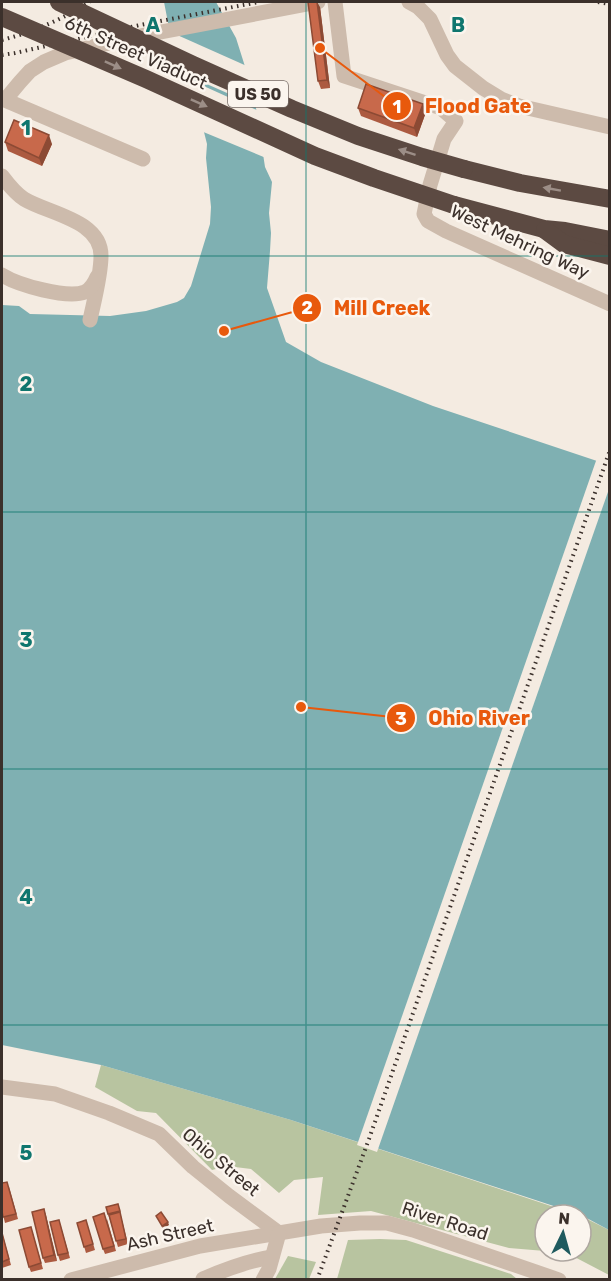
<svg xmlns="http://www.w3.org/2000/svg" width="611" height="1281" viewBox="0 0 611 1281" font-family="Rubik,sans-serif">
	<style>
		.green { fill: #b8c4a0 }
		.water { fill: #7fb0b2 }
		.pier { fill: #f4ebe1 }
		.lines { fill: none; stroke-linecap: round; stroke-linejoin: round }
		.minor { stroke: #cdbbac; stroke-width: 15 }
		.highway { stroke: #5c4a42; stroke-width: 18 }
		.rail { stroke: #3b302b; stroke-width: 4; stroke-dasharray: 1.5 4.5; stroke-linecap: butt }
		.highway-bridge { stroke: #5c4a42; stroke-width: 18 }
		.wall { fill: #ac5a40 }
		.shaded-wall { fill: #8c4a34 }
		.building { fill: #c8694b; stroke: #8c4a34; stroke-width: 1.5 }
		.oneway { fill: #9c8e87 }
		.grid { fill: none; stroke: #0f766e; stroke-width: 1.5; stroke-opacity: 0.55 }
		.labels { text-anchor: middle; stroke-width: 5; stroke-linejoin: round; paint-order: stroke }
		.shield { fill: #fbf5ee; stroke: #756b66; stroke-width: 1.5 }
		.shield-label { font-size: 16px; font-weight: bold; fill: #3b302b }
		.street-label { font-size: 18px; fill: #3b302b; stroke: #fbf5ee }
		.grid-label { font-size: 20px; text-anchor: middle; font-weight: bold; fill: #0f766e; stroke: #fbf5ee; stroke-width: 5; stroke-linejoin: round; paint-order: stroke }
		.leader { fill: none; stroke: #e8590c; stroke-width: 2 }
		.callout-dot { fill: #e8590c; stroke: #fbf5ee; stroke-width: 2 }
		.mark-label { font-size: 18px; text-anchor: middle; font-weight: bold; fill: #fff }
		.callout-label { font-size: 20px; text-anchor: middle; font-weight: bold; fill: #e8590c; stroke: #fbf5ee; stroke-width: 5; stroke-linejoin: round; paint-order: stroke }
	</style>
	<rect width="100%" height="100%" fill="#f4ebe1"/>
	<!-- green -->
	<g class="green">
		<path d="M 101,1065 L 291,1120 L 578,1215 L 545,1215 L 545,1251 L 509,1248 L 371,1211 L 318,1215 L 323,1177 L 294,1180 L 279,1193 L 251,1169 L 227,1166 L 212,1170 L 156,1113 L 137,1111 L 95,1087 Z"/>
		<path d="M 581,1216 L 609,1230 L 609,1275 L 565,1252 L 550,1251 L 581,1251 Z"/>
		<path d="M 380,1239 L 406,1240 L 511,1274 L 517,1279 L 337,1279 L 348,1240 Z"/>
		<path d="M 288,1256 L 316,1262 L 309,1279 L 275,1279 Z"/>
	</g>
	<!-- water -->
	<path class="water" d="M 164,2 L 216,2 L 236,38 L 254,95 L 265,167 L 272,182 L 269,213 L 271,233 L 270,251 L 267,288 L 286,342 L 321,362 L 433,406 L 609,465 L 609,1230 L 581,1215 L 291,1120 L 101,1065 L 2,1045 L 2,305 L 19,306 L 30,314 L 110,316 L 146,311 L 177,302 L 184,298 L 191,286 L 210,224 L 211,207 L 206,158 L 207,144 L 192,84 L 172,43 Z"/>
	<!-- pier -->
	<g class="pier">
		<path d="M 166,30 L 249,67 L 257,95 L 259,107 L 184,74 L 169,44 Z"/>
		<path d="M 186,78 L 259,111 L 266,158 L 201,131 L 190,85 Z"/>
		<path d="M 597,458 L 610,462 L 609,489 L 377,1152 L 357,1145 Z"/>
	</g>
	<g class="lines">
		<!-- minor -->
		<g class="minor">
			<path d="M 335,2 L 344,76 L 441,108 L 456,121 L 444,139 L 430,185 L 424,214 L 428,221 L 446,231 L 610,304"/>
			<path d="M 409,2 L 418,7 L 430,19 L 447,55 L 455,66 L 483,88 L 501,99 L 519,106 L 610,127"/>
			<path d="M 143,159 L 5,100 L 20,82 L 30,71 L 44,62 L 65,53 L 145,35 L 318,2"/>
			<path d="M 2,176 C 8,184 15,193 24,199 C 49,214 101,220 101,256 C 101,275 94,301 90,320"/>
			<path d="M 2,275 C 18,285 67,299 85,292 C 91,289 94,284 97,277"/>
			<path d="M 2,1087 L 55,1094 L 109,1113 L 159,1134 L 193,1167 L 229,1196 L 279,1233"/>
			<path d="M 203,1279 C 226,1269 247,1261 272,1257"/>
			<path d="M 71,1280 L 200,1246 L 321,1226 L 360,1223 L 387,1223 L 413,1230 L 559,1280"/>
			<path d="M 263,1280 L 269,1269 L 279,1233"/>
		</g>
		<!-- highway -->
		<g class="highway">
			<path d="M 464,169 L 520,183 L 610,199"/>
			<path d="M 454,205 L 544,229 L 565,231 L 610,240"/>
			<path d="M 545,230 L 564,244 L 610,256"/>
		</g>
		<!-- rail -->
		<g class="rail">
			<path d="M 598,2 L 610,4"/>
			<path d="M 2,40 C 33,32 63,19 90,2"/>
			<path d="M 2,55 L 15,53 L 140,25 L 259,2"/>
			<path d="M 317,1280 L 369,1139 L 610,450"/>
		</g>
		<!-- highway-bridge -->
		<g class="highway-bridge">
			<path d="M 59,2 L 193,65 L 292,109 L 358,136 L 422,157 L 464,169"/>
			<path d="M 2,17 L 146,79 L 315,156 L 374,178 L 454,205"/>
		</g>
	</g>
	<!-- wall -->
	<g class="wall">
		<path d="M 320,7 L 330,88 L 321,89 L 318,81 Z"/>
		<path d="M 423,104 L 426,112 L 417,137 L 361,116 L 358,108 Z"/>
		<path d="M 5,142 L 52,144 L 42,166 L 8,151 Z"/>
		<path d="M 9,1187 L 18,1219 L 5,1223 L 2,1211 Z"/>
		<path d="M 118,1204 L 128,1244 L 118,1247 L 106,1207 Z"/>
		<path d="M 44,1209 L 57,1261 L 45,1263 L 43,1258 Z"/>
		<path d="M 107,1219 L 116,1251 L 105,1254 L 103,1249 Z"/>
		<path d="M 59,1220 L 70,1258 L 60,1261 L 58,1255 Z"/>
		<path d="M 86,1220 L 95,1250 L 86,1253 L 77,1223 Z"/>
		<path d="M 31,1227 L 43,1269 L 31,1272 L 29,1267 Z"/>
		<path d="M 2,1232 L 11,1265 L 2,1268 Z"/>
	</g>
	<!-- shaded-wall -->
	<g class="shaded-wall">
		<path d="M 317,2 L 320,7 L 330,88 L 327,80 Z"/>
		<path d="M 423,104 L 426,112 L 417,137 L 414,128 Z"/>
		<path d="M 49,135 L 52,144 L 42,166 L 39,158 Z"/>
		<path d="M 44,1209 L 46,1215 L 57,1261 L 54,1255 Z"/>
		<path d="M 168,1222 L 169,1225 L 163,1229 L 162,1226 Z"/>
	</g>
	<!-- building -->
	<g class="building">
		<path d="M 308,2 L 317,2 L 327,80 L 318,81 Z"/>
		<path d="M 366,84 L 423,104 L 414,128 L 358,108 Z"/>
		<path d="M 14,120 L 49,135 L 39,158 L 5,142 Z"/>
		<path d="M 7,1182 L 16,1214 L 3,1217 L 2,1211 L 2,1183 Z"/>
		<path d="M 118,1204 L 120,1211 L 108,1214 L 106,1207 Z"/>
		<path d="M 44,1209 L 54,1255 L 43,1258 L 32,1212 Z"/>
		<path d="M 120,1212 L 126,1239 L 116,1241 L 109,1215 Z"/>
		<path d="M 161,1212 L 168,1222 L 162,1226 L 156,1216 Z"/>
		<path d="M 104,1213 L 114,1246 L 103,1249 L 93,1217 Z"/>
		<path d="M 59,1220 L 68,1253 L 58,1255 L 50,1222 Z"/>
		<path d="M 86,1220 L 93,1244 L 84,1247 L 77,1223 Z"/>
		<path d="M 31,1227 L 41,1263 L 29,1267 L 19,1230 Z"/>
		<path d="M 2,1233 L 9,1259 L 2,1262 Z"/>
	</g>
	<!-- one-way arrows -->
	<defs><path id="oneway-solid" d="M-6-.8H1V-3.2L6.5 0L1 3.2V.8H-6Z" transform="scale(1.5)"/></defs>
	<g class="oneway">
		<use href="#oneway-solid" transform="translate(113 65) rotate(24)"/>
		<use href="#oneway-solid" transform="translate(199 103) rotate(24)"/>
		<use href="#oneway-solid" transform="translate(407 152) rotate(-162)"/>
		<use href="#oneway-solid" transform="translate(552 189) rotate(-170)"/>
	</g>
	<!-- grid -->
	<path class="grid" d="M 306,2 L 306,1280M 2,256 L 610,256M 2,512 L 610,512M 2,769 L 610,769M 2,1025 L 610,1025"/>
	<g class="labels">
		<!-- shield labels -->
		<rect class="shield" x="228" y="81" width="60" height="26" rx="4.5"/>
		<g class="shield-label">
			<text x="258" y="100">US 50</text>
		</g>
		<!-- street labels -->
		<g class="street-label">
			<text transform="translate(136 53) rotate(24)" y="6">6th Street Viaduct</text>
			<text transform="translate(520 242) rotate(25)" y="6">West Mehring Way</text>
			<text transform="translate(221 1162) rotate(40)" y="6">Ohio Street</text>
			<text transform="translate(445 1221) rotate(18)" y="6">River Road</text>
			<text transform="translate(170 1235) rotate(-13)" y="6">Ash Street</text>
		</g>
	</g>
	<g class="grid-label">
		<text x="153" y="32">A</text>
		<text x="458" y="32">B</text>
		<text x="26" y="135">1</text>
		<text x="26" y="391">2</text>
		<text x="26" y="647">3</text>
		<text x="26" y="904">4</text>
		<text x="26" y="1160">5</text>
	</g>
	<!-- callouts -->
	<path class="leader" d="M320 48L397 106M224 331L307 308M301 707L401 718"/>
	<g class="callout-dot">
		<circle cx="320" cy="48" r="6"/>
		<circle cx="224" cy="331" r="6"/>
		<circle cx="301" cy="707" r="6"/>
		<circle cx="397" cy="106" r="15"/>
		<circle cx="307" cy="308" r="15"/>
		<circle cx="401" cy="718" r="15"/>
	</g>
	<g class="mark-label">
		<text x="397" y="113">1</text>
		<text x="307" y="314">2</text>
		<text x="401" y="725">3</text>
	</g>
	<g class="callout-label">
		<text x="478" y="113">Flood Gate</text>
		<text x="382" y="315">Mill Creek</text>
		<text x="479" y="725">Ohio River</text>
	</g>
	<!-- border -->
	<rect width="611" height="1281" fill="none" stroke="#3b302b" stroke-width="6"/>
	<!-- north arrow -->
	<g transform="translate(563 1233) rotate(5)"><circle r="28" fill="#fbf5ee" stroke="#aea6a0" stroke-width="1.5"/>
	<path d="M0-4.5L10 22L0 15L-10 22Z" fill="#1f5a5e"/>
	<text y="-9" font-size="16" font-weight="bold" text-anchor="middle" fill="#3b302b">N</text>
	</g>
</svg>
